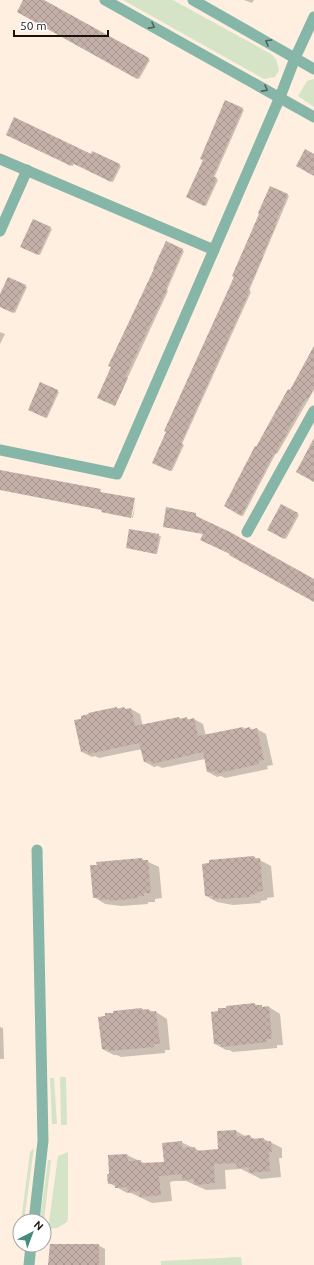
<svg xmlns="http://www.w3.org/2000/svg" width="314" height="1265" viewBox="0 0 314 1265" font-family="Ubuntu,sans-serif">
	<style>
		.green { fill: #d5e4c6 }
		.shadow { fill: #0003 }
		.building { fill: url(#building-cross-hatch) }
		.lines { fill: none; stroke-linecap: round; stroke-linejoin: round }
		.minor { stroke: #86b6a8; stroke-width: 11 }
		.oneway { stroke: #4f645b }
	</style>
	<defs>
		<pattern id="building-cross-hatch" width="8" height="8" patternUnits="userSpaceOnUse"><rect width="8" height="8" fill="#c4afa9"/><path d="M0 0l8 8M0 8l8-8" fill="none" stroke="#a89690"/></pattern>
	</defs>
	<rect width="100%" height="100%" fill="#feefe0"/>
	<!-- green -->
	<g class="green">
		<path d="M 123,0 L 173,0 L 271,54 L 276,59 L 279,70 L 275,77 L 264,79 Z"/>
		<path d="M 313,79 L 314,79 L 314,107 L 298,96 L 307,81 Z"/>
		<path d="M 60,1077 L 66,1077 L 67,1125 L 61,1125 Z"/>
		<path d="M 50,1078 L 54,1078 L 57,1124 L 52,1124 Z"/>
		<path d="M 34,1148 L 24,1221 L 21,1221 L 30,1152 Z"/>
		<path d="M 68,1152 L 68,1218 L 67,1222 L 57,1228 L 48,1229 L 58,1156 Z"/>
		<path d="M 48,1160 L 51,1160 L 44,1220 L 40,1220 Z"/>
		<path d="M 241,1257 L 242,1265 L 161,1265 L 161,1261 Z"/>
	</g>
	<!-- shadow -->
	<g class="shadow">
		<path d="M 25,0 L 42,0 L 150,60 L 139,79 L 18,12 Z"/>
		<path d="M 244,0 L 254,0 L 252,3 Z"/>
		<path d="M 226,101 L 244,110 L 214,178 L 218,180 L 206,206 L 187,197 L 204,160 Z"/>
		<path d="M 7,135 L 91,155 L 93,152 L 121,166 L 113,182 L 74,163 L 73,166 Z"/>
		<path d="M 271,187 L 289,196 L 249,291 L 251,292 L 182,444 L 184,445 L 172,471 L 153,463 L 235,277 Z"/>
		<path d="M 33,220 L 52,229 L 40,255 L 21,246 Z"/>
		<path d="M 166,242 L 184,251 L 167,290 L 168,291 L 115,405 Z"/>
		<path d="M 8,278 L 27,287 L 15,313 L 0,306 L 0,296 Z"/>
		<path d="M 0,332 L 5,334 L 0,344 Z"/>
		<path d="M 314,346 L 314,390 L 277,454 L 276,453 L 243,516 L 225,506 L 257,448 L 290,392 Z"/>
		<path d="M 41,383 L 59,392 L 47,418 L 29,409 Z"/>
		<path d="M 136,500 L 133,518 L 132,518 Z"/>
		<path d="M 281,505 L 299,515 L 286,539 L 268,529 Z"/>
		<path d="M 130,530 L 161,536 L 157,554 L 128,548 Z"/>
		<path d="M 116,708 L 119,709 L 124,708 L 127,710 L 131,709 L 140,714 L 143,726 L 179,718 L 182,719 L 186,718 L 190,720 L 194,719 L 203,724 L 206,736 L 242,728 L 245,729 L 250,728 L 253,730 L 257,729 L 266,734 L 273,765 L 267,766 L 268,769 L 225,778 L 221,776 L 217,777 L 208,772 L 205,759 L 162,768 L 158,766 L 154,767 L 145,762 L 142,749 L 99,758 L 95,756 L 92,757 L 82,752 Z"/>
		<path d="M 254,857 L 271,866 L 274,897 L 267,898 L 267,900 L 260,901 L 261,903 L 233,905 L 217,902 L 206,896 Z"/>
		<path d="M 142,859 L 159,867 L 162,898 L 155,899 L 155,902 L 148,902 L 148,904 L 121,906 L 105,904 L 94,897 Z"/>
		<path d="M 254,1004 L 265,1008 L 269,1007 L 280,1014 L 283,1045 L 277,1045 L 277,1048 L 233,1052 L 229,1050 L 226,1050 L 215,1044 Z"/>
		<path d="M 142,1009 L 156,1012 L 167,1019 L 170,1050 L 165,1050 L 165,1053 L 121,1057 L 117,1055 L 114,1055 L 102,1049 L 114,1013 Z"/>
		<path d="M 0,1027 L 3,1028 L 4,1059 L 0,1059 Z"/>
		<path d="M 236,1131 L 247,1137 L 250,1136 L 255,1140 L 264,1139 L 282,1148 L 282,1158 L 279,1158 L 281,1177 L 261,1179 L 241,1169 L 225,1170 L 226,1189 L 206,1190 L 186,1181 L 174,1181 L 170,1182 L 172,1201 L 152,1203 L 131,1193 L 127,1193 L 109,1183 L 127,1155 L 146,1164 L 165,1162 L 181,1142 L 200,1151 L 219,1150 L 218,1132 Z"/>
		<path d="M 98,1245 L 105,1249 L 105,1265 L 49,1265 Z"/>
	</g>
	<!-- building -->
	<g class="building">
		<path d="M 23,0 L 44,0 L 149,58 L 137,79 L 17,12 Z"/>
		<path d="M 225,100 L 243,108 L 213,176 L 217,178 L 204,206 L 186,197 L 203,160 L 200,159 Z"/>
		<path d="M 14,117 L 91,154 L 92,151 L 120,164 L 111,182 L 72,163 L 71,166 L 6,135 Z"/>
		<path d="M 305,149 L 314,154 L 314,176 L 296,166 Z"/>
		<path d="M 270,186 L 288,194 L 275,224 L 276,225 L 262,256 L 263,257 L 248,289 L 250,290 L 181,443 L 183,444 L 170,471 L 152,463 L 166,432 L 164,431 L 234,277 L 232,276 L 259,214 L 258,213 Z"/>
		<path d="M 33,219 L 51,227 L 38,255 L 20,247 Z"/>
		<path d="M 166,241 L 183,249 L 166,288 L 167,289 L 125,377 L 128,378 L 115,406 L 97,398 L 111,367 L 108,366 L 154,269 L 153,269 Z"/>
		<path d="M 8,277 L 26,285 L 13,313 L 0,307 L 0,294 Z"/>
		<path d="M 314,346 L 314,388 L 308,399 L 306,398 L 275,454 L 274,453 L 241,516 L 224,506 L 255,446 L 256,447 L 288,389 L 290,390 Z"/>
		<path d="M 40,382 L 58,390 L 46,418 L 28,410 Z"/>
		<path d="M 314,438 L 314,482 L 296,472 Z"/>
		<path d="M 0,470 L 101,489 L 100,492 L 135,498 L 131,518 L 101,512 L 102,510 L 0,490 Z"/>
		<path d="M 281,504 L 298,513 L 284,539 L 267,530 Z"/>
		<path d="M 166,507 L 196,513 L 196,516 L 230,532 L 314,579 L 314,602 L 229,555 L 230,554 L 200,540 L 203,534 L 163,527 Z"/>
		<path d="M 129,529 L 159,534 L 156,554 L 126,548 Z"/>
		<path d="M 117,707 L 117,709 L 124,707 L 125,709 L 131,708 L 135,726 L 179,717 L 180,719 L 187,717 L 187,720 L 194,718 L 198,736 L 243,727 L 243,729 L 250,727 L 250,730 L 257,728 L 264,760 L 259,761 L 259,764 L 215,774 L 214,771 L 207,772 L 203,752 L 152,764 L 151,761 L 144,762 L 139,743 L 89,754 L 88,751 L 81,752 L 74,720 L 81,719 L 81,716 L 89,714 L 88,713 Z"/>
		<path d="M 254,856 L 255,859 L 260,858 L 263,891 L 256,892 L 257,894 L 250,895 L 250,897 L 221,899 L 221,898 L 213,899 L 212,896 L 205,896 L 202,864 L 209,863 L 209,860 Z"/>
		<path d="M 142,858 L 142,860 L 148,860 L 151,893 L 144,893 L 144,896 L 137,896 L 138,898 L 109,901 L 109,899 L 100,900 L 100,897 L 93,898 L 90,865 L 97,865 L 96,862 Z"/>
		<path d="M 255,1003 L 255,1005 L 262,1005 L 262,1007 L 269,1006 L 272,1039 L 266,1039 L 267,1042 L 221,1047 L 221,1044 L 214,1044 L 211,1012 L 218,1011 L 218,1008 L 226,1008 L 226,1006 Z"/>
		<path d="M 142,1008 L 142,1010 L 149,1009 L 150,1012 L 156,1011 L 160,1044 L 154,1044 L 154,1047 L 109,1051 L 109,1049 L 102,1049 L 98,1017 L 105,1016 L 105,1013 L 113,1013 L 113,1011 Z"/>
		<path d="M 236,1130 L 237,1137 L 250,1135 L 250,1139 L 264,1138 L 264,1142 L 271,1141 L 272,1152 L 269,1152 L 270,1171 L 249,1173 L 249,1167 L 237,1168 L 236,1163 L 214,1164 L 215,1183 L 194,1185 L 194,1179 L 182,1180 L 182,1174 L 162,1176 L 159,1176 L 161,1195 L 140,1197 L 139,1191 L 128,1192 L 127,1187 L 115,1188 L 115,1183 L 108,1184 L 107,1174 L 109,1174 L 108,1155 L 127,1154 L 128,1161 L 141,1160 L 141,1163 L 164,1162 L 162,1143 L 182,1141 L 182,1148 L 195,1147 L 196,1151 L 218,1149 L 217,1131 Z"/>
		<path d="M 50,1244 L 99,1244 L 99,1265 L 48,1265 Z"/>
	</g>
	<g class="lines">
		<!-- minor -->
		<g class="minor">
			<path d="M 105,0 L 314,117"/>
			<path d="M 193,0 L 314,69"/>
			<path d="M 0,159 L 214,250"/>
			<path d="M 0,231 L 27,170"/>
			<path d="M 0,450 L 117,474 L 280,97 L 295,58 L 314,17"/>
			<path d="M 247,532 L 314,411"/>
			<path d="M 34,1221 L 43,1141 L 37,850"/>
			<path d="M 29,1265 L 31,1245"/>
		</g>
	</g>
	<!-- one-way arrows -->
	<defs><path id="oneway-chevron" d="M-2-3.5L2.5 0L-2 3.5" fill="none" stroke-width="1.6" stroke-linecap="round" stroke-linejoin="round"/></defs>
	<g class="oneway">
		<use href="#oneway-chevron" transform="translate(152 26) rotate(29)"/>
		<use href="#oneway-chevron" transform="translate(268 42) rotate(-150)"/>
		<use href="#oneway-chevron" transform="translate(265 89) rotate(29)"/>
	</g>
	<!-- north arrow -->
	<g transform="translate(32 1233) rotate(42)"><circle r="19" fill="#ffffff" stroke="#a3a19f"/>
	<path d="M0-3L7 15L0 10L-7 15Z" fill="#488c7f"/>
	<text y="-6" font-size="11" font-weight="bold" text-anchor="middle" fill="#18130e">N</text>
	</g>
	<!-- scale -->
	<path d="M14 30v6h94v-6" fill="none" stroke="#18130e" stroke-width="2"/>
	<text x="20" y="30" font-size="12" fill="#18130e" stroke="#ffffff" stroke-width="3" paint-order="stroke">50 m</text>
</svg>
